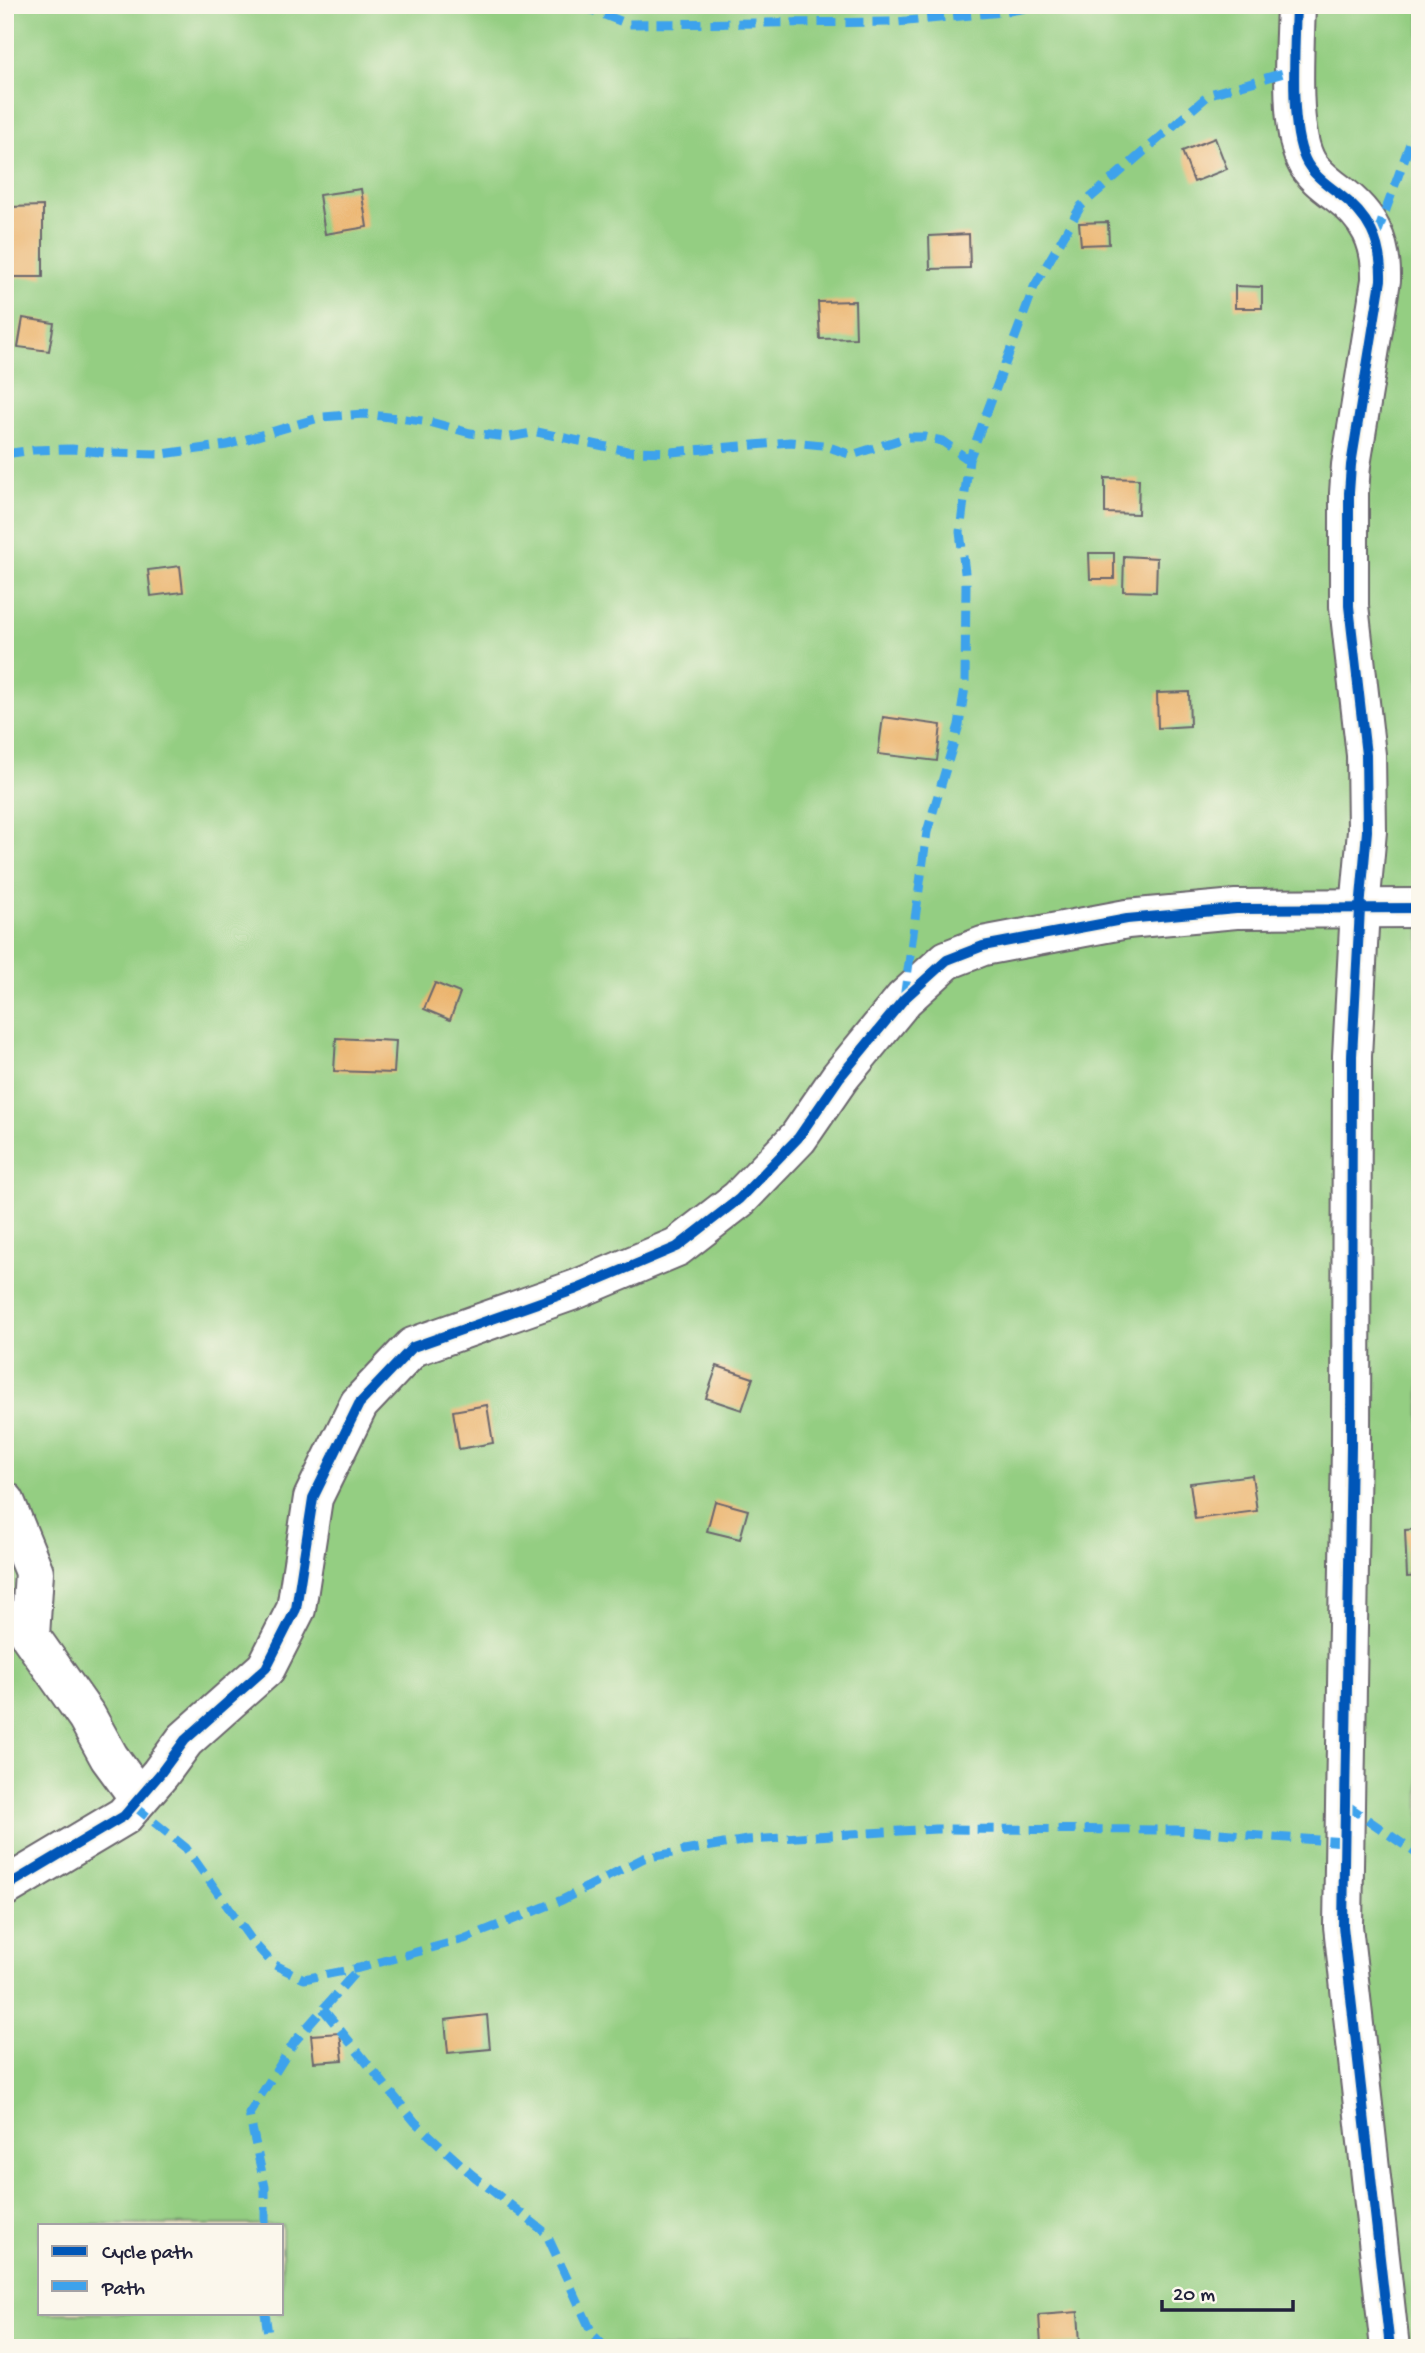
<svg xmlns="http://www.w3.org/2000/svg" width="1425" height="2353" viewBox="0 0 1425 2353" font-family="'Gochi Hand',sans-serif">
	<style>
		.green { fill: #94ce82; stroke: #5b785e; stroke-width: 2; fill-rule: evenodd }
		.building { fill: #ebb36c }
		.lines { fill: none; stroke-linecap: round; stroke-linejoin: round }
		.minor-casing { stroke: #6b666d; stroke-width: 42 }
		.minor { stroke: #fff; stroke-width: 38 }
		.quiet { stroke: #3ea2ec; stroke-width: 9; stroke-dasharray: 18 9; stroke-linecap: butt }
		.cycleway-casing { stroke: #fbf7ec; stroke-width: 15 }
		.cycleway { stroke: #0057b8; stroke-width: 10 }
	</style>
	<rect width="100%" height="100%" fill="#fbf7ec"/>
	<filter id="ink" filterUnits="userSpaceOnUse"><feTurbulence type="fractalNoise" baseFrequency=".0143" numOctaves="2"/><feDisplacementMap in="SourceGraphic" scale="14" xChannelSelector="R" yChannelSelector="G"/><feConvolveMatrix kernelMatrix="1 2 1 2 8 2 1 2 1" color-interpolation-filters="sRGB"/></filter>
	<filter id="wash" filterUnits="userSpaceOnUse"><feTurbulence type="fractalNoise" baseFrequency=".00686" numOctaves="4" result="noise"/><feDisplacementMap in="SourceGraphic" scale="28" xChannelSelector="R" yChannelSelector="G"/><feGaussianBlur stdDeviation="1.57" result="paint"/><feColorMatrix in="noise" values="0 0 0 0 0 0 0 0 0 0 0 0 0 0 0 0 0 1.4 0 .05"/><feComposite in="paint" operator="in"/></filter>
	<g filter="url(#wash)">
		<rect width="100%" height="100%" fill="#f3e5cb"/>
		<!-- green -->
		<path class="green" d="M 5,5 L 1420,5 L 1420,2348 L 5,2348 ZM 40,2225 L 282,2225 L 282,2313 L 40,2313 Z"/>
		<g id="blocks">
			<!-- building -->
			<g class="building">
				<path d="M 1215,138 L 1227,169 L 1194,182 L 1182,151 Z"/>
				<path d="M 361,189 L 367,227 L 325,234 L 319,195 Z"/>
				<path d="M 43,206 L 43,277 L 10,277 L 10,207 Z"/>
				<path d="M 1108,222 L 1109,244 L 1081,245 L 1079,223 Z"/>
				<path d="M 969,234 L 970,268 L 930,269 L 929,236 Z"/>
				<path d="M 1235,286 L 1262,287 L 1262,308 L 1235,308 Z"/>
				<path d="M 855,301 L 856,338 L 820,339 L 818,302 Z"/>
				<path d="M 23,318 L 54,323 L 49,351 L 18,347 Z"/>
				<path d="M 1105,478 L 1139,479 L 1138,514 L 1105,513 Z"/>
				<path d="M 1089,553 L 1114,553 L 1114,579 L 1090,579 Z"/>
				<path d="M 1124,556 L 1157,558 L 1156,592 L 1123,591 Z"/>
				<path d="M 180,566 L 183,592 L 151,596 L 148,570 Z"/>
				<path d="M 1189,692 L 1190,726 L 1158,728 L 1157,693 Z"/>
				<path d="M 883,717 L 941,725 L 937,761 L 878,754 Z"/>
				<path d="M 435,983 L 460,993 L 450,1020 L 424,1009 Z"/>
				<path d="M 336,1038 L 396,1041 L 394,1073 L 334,1071 Z"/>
				<path d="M 717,1366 L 753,1378 L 742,1410 L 706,1398 Z"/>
				<path d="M 487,1405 L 493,1443 L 459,1449 L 453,1411 Z"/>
				<path d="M 1252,1475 L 1257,1511 L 1195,1519 L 1190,1483 Z"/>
				<path d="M 715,1501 L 748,1510 L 740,1539 L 707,1531 Z"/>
				<path d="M 1420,1529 L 1420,1576 L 1407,1577 L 1405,1530 Z"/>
				<path d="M 487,2015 L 490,2049 L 448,2053 L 445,2020 Z"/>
				<path d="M 340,2033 L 343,2060 L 314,2062 L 311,2035 Z"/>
				<path d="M 1078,2312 L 1080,2343 L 1041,2345 L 1039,2315 Z"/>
			</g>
		</g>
	</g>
	<g filter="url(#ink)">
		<use href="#blocks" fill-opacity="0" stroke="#6b666d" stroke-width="2"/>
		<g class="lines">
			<defs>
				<g id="minor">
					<path d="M 1296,5 C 1295,44 1289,125 1305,159 C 1311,173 1326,184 1338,193 C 1369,216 1382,242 1381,280 L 1351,465 L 1349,493 L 1349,606 L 1366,755 L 1367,831 L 1360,909 L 1352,1056 L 1351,1446 L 1343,1926 L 1390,2348"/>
					<path d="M 5,1501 L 34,1572 L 30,1636 L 87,1717 L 109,1757 L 139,1798"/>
					<path d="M 5,1887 L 124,1816 L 160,1774 L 185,1740 L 266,1668 L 296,1609 L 313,1498 L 359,1404 L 413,1347 L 577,1289 L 677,1247 L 739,1199 L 798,1138 L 840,1077 L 904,999 L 947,960 L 983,946 L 1127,919 L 1236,909 L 1420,908"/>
				</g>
			</defs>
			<!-- minor casing -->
			<use href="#minor" class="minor-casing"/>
			<!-- minor -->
			<use href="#minor" class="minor"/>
			<!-- quiet -->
			<g class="quiet">
				<path d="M 579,5 L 628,24 L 896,22 L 1003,12 L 1043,5"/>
				<path d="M 1376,237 L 1420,116"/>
				<path d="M 5,454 L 34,450 L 72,449 L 109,453 L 163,454 L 227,445 L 322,417 L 364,414 L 430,422 L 470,433 L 510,437 L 537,432 L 627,451 L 671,452 L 790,442 L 823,445 L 852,455 L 908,437 L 925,437 L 942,441 L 969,460"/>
				<path d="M 904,999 L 927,832 L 959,725 L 965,687 L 966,581 L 960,532 L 969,460 L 1034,287 L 1081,206 L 1210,94 L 1294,70"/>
				<path d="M 1345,1804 L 1420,1856"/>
				<path d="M 133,1805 L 186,1848 L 253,1942 L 273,1964 L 304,1979 L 359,1968 L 464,1939 L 562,1900 L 644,1858 L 747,1840 L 936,1829 L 1176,1830 L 1345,1842"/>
				<path d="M 323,2009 L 415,2122 L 470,2173 L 546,2233 L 593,2335 L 606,2348"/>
				<path d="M 265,2225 L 265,2187 L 249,2114 L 295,2041 L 359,1968"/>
				<path d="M 265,2313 L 270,2348"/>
			</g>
			<defs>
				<g id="cycleway">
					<path d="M 1296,5 C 1295,44 1289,125 1305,159 C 1311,173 1326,184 1338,193 C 1369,216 1382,242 1381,280 L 1351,465 L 1349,493 L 1349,606 L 1366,755 L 1367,831 L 1360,909 L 1352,1056 L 1351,1446 L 1343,1926 L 1390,2348"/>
					<path d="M 5,1887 L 124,1816 L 160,1774 L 185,1740 L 266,1668 L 296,1609 L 313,1498 L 359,1404 L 413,1347 L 577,1289 L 677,1247 L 739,1199 L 798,1138 L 840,1077 L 904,999 L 947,960 L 983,946 L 1127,919 L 1236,909 L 1420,908"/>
				</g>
			</defs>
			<!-- cycleway casing -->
			<use href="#cycleway" class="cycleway-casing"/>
			<!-- cycleway -->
			<use href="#cycleway" class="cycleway"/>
		</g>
	</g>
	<!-- margin -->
	<rect width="1425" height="2353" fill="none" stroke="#fbf7ec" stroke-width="28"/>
	<!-- legend -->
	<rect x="38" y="2224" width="245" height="91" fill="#fbf7ec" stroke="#a4a2a5" stroke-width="2"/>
	<rect x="52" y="2246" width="35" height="10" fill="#0057b8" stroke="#a4a2a5" stroke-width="2"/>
	<text x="102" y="2258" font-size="21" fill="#22223b">Cycle path</text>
	<rect x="52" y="2281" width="35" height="10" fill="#3ea2ec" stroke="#a4a2a5" stroke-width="2"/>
	<text x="102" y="2294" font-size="21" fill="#22223b">Path</text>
	<!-- scale -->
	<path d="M1162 2300v10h131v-10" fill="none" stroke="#22223b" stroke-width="3.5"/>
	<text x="1173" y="2300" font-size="21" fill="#22223b" stroke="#fbf7ec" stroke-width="5" paint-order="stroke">20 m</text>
</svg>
